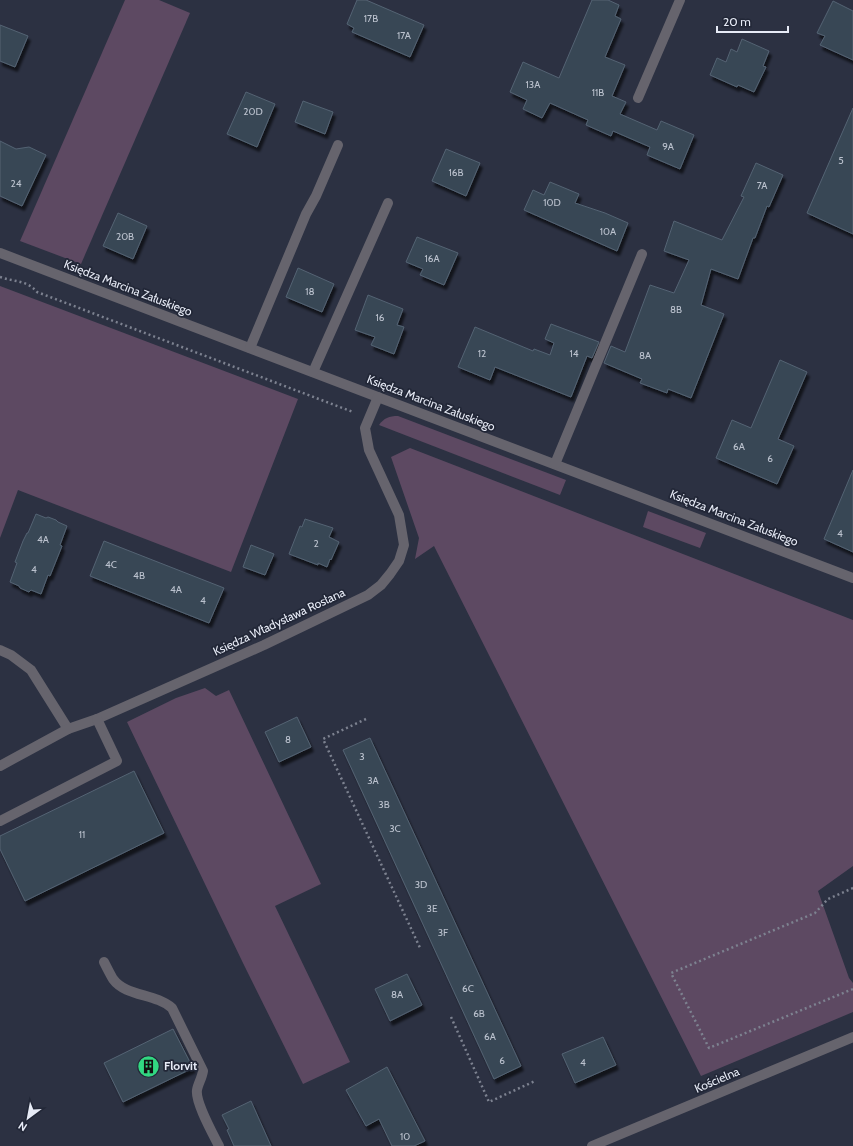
<svg xmlns="http://www.w3.org/2000/svg" width="853" height="1146" viewBox="0 0 853 1146" font-family="Cabin,sans-serif">
	<style>
		.green { fill: #5d4962 }
		.building { fill: #384755; stroke: #546373; filter: url(#shadow) }
		.lines { fill: none; stroke-linecap: round; stroke-linejoin: round }
		.path { stroke: #7d8290; stroke-width: 2.5; stroke-dasharray: 2 3; stroke-linecap: butt }
		.minor { stroke: #66646d; stroke-width: 10 }
		.labels { text-anchor: middle; stroke-width: 3.5; stroke-linejoin: round; paint-order: stroke }
		.number-label { font-size: 10px; fill: #bbc2ce }
		.street-label { font-size: 12px; fill: #e7ebf6; stroke: #222737 }
		.poi-label { font-size: 12px; font-weight: bold; fill: #e7ebf6; stroke: #222737; text-anchor: start }
	</style>
	<defs>
		<filter id="shadow"><feDropShadow dx="2.5" dy="4.5" stdDeviation="1" flood-color="#0009"/></filter>
	</defs>
	<rect width="100%" height="100%" fill="#2c3142"/>
	<!-- green -->
	<g class="green">
		<path d="M 125,0 L 159,0 L 190,13 L 81,264 L 20,241 Z"/>
		<path d="M 0,286 L 298,399 L 231,572 L 18,490 L 0,538 Z"/>
		<path d="M 398,416 L 566,480 L 560,495 L 379,425 C 384,418 389,416 398,416 Z"/>
		<path d="M 410,448 L 853,620 L 853,866 L 818,891 L 849,978 L 853,983 L 853,1012 L 701,1076 L 434,546 L 415,559 L 419,538 L 391,457 Z"/>
		<path d="M 648,511 L 706,533 L 700,548 L 643,527 Z"/>
		<path d="M 205,688 L 216,696 L 229,690 L 321,884 L 275,906 L 350,1062 L 303,1084 L 243,963 L 127,722 L 176,698 Z"/>
	</g>
	<!-- building -->
	<g class="building">
		<path d="M 357,0 L 366,0 L 424,25 L 410,57 L 352,32 L 354,28 L 347,24 Z"/>
		<path d="M 592,0 L 608,0 L 619,5 L 615,16 L 621,19 L 605,57 L 625,65 L 612,96 L 626,102 L 620,114 L 657,130 L 661,121 L 694,135 L 680,169 L 647,155 L 650,147 L 613,131 L 611,136 L 586,125 L 588,120 L 550,103 L 542,118 L 523,109 L 527,100 L 510,92 L 523,62 L 559,78 Z"/>
		<path d="M 833,1 L 853,11 L 853,60 L 820,45 L 825,36 L 817,33 Z"/>
		<path d="M 0,25 L 28,36 L 15,67 L 0,61 Z"/>
		<path d="M 742,39 L 769,51 L 763,66 L 766,67 L 754,92 L 738,85 L 737,87 L 710,75 L 717,58 L 726,62 L 731,49 L 737,52 Z"/>
		<path d="M 246,92 L 275,104 L 257,147 L 227,134 Z"/>
		<path d="M 303,101 L 333,112 L 325,134 L 295,122 Z"/>
		<path d="M 853,108 L 853,234 L 807,213 Z"/>
		<path d="M 0,141 L 16,149 L 29,147 L 46,155 L 22,206 L 0,196 Z"/>
		<path d="M 446,149 L 480,163 L 466,196 L 432,181 Z"/>
		<path d="M 756,163 L 783,175 L 769,207 L 767,206 L 755,238 L 753,238 L 738,279 L 711,269 L 701,305 L 724,314 L 691,398 L 668,389 L 667,393 L 640,383 L 642,379 L 604,363 L 611,346 L 625,352 L 650,285 L 674,293 L 689,260 L 664,251 L 674,221 L 722,240 L 744,197 L 741,196 Z"/>
		<path d="M 550,182 L 579,194 L 575,203 L 605,213 L 628,223 L 617,251 L 524,210 L 533,190 L 544,195 Z"/>
		<path d="M 118,213 L 147,226 L 133,259 L 103,246 Z"/>
		<path d="M 417,237 L 458,253 L 444,285 L 420,275 L 423,269 L 406,262 Z"/>
		<path d="M 298,268 L 334,284 L 322,312 L 286,297 Z"/>
		<path d="M 368,295 L 403,309 L 397,325 L 404,327 L 394,354 L 371,345 L 375,337 L 355,330 Z"/>
		<path d="M 551,324 L 599,342 L 592,358 L 587,356 L 571,397 L 495,367 L 490,380 L 458,367 L 475,327 L 533,351 L 534,349 L 550,355 L 554,343 L 545,339 Z"/>
		<path d="M 780,360 L 807,372 L 778,439 L 794,446 L 777,484 L 716,458 L 732,420 L 751,428 Z"/>
		<path d="M 853,470 L 853,552 L 824,539 Z"/>
		<path d="M 36,514 L 46,518 L 48,517 L 56,520 L 58,522 L 67,526 L 60,545 L 62,546 L 50,576 L 48,575 L 41,594 L 31,590 L 29,592 L 20,588 L 19,586 L 10,582 L 17,563 L 15,562 L 23,541 L 27,533 L 28,533 Z"/>
		<path d="M 305,519 L 333,528 L 329,537 L 339,542 L 331,560 L 330,559 L 327,567 L 318,563 L 318,565 L 289,554 L 300,526 L 302,527 Z"/>
		<path d="M 104,541 L 224,588 L 209,623 L 90,576 Z"/>
		<path d="M 251,545 L 274,554 L 265,575 L 243,567 Z"/>
		<path d="M 297,717 L 311,747 L 279,762 L 265,732 Z"/>
		<path d="M 370,738 L 521,1066 L 494,1079 L 343,750 Z"/>
		<path d="M 134,771 L 164,833 L 25,901 L 0,849 L 0,836 Z"/>
		<path d="M 407,974 L 422,1005 L 390,1021 L 375,989 Z"/>
		<path d="M 173,1029 L 193,1068 L 123,1102 L 104,1063 Z"/>
		<path d="M 603,1037 L 616,1065 L 575,1083 L 562,1054 Z"/>
		<path d="M 387,1067 L 425,1141 L 414,1146 L 392,1146 L 379,1119 L 366,1126 L 346,1090 Z"/>
		<path d="M 251,1101 L 271,1146 L 234,1146 L 227,1130 L 229,1129 L 222,1115 Z"/>
	</g>
	<g class="lines">
		<!-- path -->
		<g class="path">
			<path d="M 0,277 C 14,282 27,280 37,292 L 353,412"/>
			<path d="M 366,719 L 323,739 L 421,950"/>
			<path d="M 853,888 L 828,899 L 815,913 L 671,973 L 709,1048 L 853,989"/>
			<path d="M 451,1017 L 489,1102 L 535,1081"/>
		</g>
		<!-- minor -->
		<g class="minor">
			<path d="M 638,98 L 680,0"/>
			<path d="M 0,253 L 853,578"/>
			<path d="M 250,348 L 306,214 L 316,196 L 338,145"/>
			<path d="M 313,372 L 388,203"/>
			<path d="M 555,464 L 642,254"/>
			<path d="M 0,650 L 11,655 L 31,670 L 68,729"/>
			<path d="M 0,766 L 68,729 L 97,719 L 264,645 L 368,595 L 381,585 L 390,574 L 399,561 L 404,545 L 399,515 L 369,450 L 365,428 L 378,397"/>
			<path d="M 0,821 L 117,761 L 97,719"/>
			<path d="M 104,962 C 107,968 110,974 113,979 C 126,997 155,993 172,1008 L 203,1071 C 202,1078 198,1084 197,1090 C 195,1102 213,1134 219,1146"/>
			<path d="M 592,1146 L 853,1037"/>
		</g>
	</g>
	<!-- icons -->
	<defs>
		<symbol id="building-disc" viewBox="-11 -11 22 22"><circle r="9.5" fill="#32d882" stroke="#222737"/><path d="M-4-6H4V6H1V3H-1V6H-4ZM-2.5-4.3h1.7v1.8h-1.7ZM.8-4.3h1.7v1.8H.8ZM-2.5-1h1.7V.8h-1.7ZM.8-1h1.7V.8H.8Z" fill="#111"/></symbol>
	</defs>
	<g fill-rule="evenodd">
		<use href="#building-disc" x="136" y="1054" width="25" height="25"/>
	</g>
	<g class="labels">
		<!-- number labels -->
		<g class="number-label">
			<text x="371" y="22">17B</text>
			<text x="404" y="39">17A</text>
			<text x="533" y="88">13A</text>
			<text x="598" y="96">11B</text>
			<text x="253" y="115">20D</text>
			<text x="668" y="150">9A</text>
			<text x="841" y="164">5</text>
			<text x="456" y="176">16B</text>
			<text x="16" y="187">24</text>
			<text x="762" y="189">7A</text>
			<text x="552" y="206">10D</text>
			<text x="608" y="235">10A</text>
			<text x="125" y="240">20B</text>
			<text x="432" y="262">16A</text>
			<text x="310" y="295">18</text>
			<text x="676" y="313">8B</text>
			<text x="380" y="321">16</text>
			<text x="482" y="357">12</text>
			<text x="574" y="357">14</text>
			<text x="645" y="359">8A</text>
			<text x="739" y="450">6A</text>
			<text x="770" y="462">6</text>
			<text x="840" y="537">4</text>
			<text x="43" y="543">4A</text>
			<text x="316" y="547">2</text>
			<text x="111" y="568">4C</text>
			<text x="34" y="573">4</text>
			<text x="139" y="579">4B</text>
			<text x="176" y="593">4A</text>
			<text x="203" y="604">4</text>
			<text x="288" y="743">8</text>
			<text x="362" y="760">3</text>
			<text x="373" y="784">3A</text>
			<text x="384" y="808">3B</text>
			<text x="395" y="832">3C</text>
			<text x="82" y="838">11</text>
			<text x="421" y="888">3D</text>
			<text x="432" y="912">3E</text>
			<text x="443" y="936">3F</text>
			<text x="468" y="992">6C</text>
			<text x="397" y="998">8A</text>
			<text x="479" y="1017">6B</text>
			<text x="490" y="1040">6A</text>
			<text x="502" y="1064">6</text>
			<text x="583" y="1066">4</text>
			<text x="405" y="1140">10</text>
		</g>
		<!-- street labels -->
		<g class="street-label">
			<text transform="translate(128 288) rotate(21)" y="4">Księdza Marcina Załuskiego</text>
			<text transform="translate(431 403) rotate(21)" y="4">Księdza Marcina Załuskiego</text>
			<text transform="translate(734 518) rotate(21)" y="4">Księdza Marcina Załuskiego</text>
			<text transform="translate(279 622) rotate(-25)" y="4">Księdza Władysława Rosłana</text>
			<text transform="translate(717 1080) rotate(-23)" y="4">Kościelna</text>
		</g>
		<!-- poi labels -->
		<g class="poi-label">
			<text x="164" y="1070">Florvit</text>
		</g>
	</g>
	<!-- north arrow -->
	<g transform="translate(28 1118) rotate(212)" stroke="#222737" stroke-width="3" paint-order="stroke">
	<path d="M0-3L7 15L0 10L-7 15Z" fill="#e7ebf6"/>
	<text y="-6" font-size="11" font-weight="bold" text-anchor="middle" fill="#e7ebf6">N</text>
	</g>
	<!-- scale -->
	<path d="M717 26v6h71v-6" fill="none" stroke="#e7ebf6" stroke-width="2"/>
	<text x="723" y="26" font-size="12" fill="#e7ebf6" stroke="#222737" stroke-width="3" paint-order="stroke">20 m</text>
</svg>
